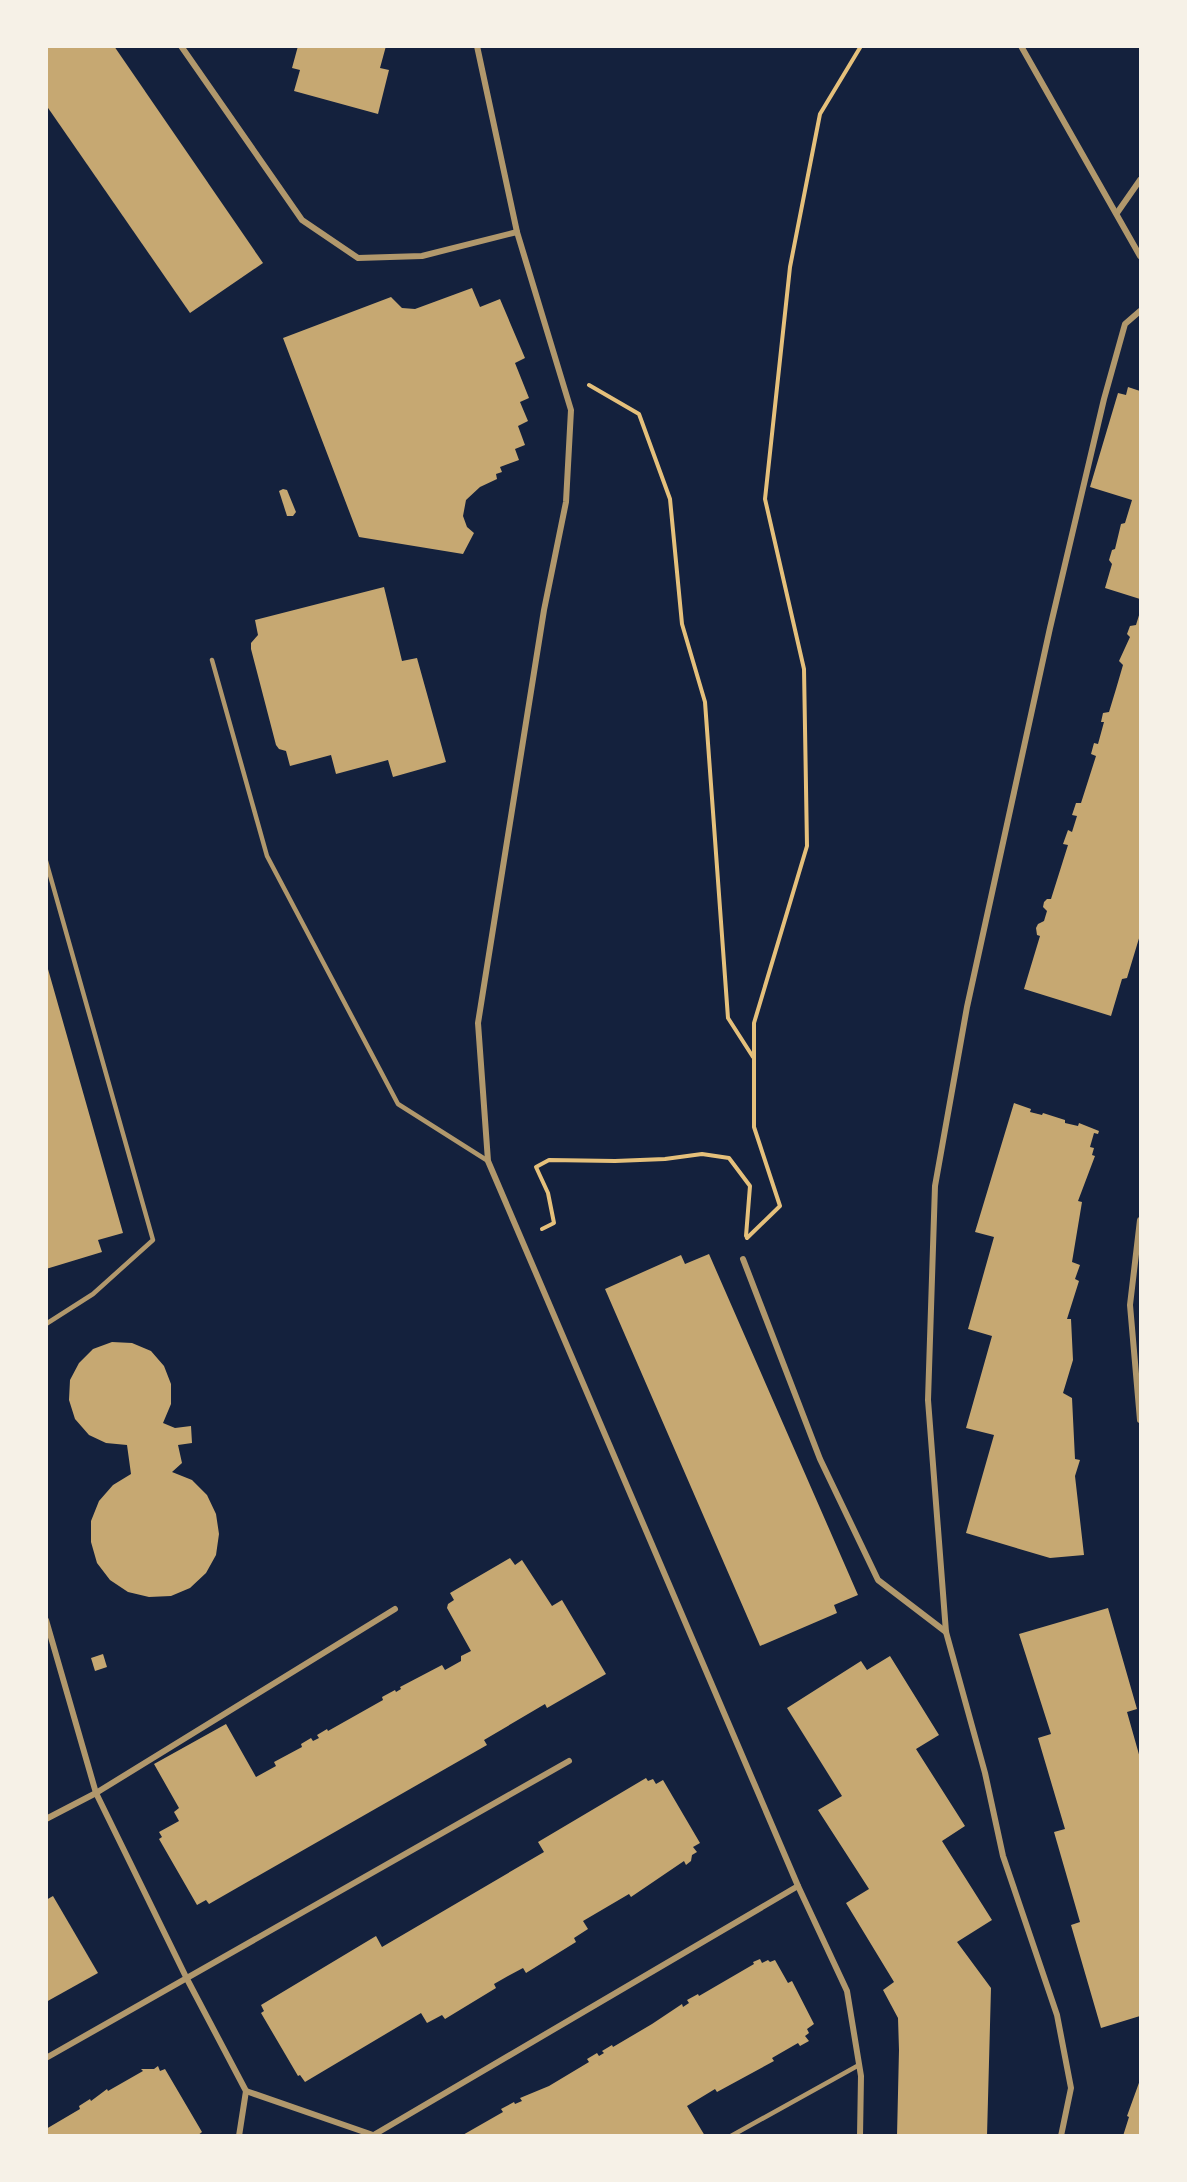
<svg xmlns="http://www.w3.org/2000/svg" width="1187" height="2182" viewBox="0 0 1187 2182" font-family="Quicksand,sans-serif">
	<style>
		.building { fill: #c6a872 }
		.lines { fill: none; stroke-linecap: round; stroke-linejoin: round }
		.path { stroke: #e5c07b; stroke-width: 4 }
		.service { stroke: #b1986c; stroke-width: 4.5 }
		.minor { stroke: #b1986c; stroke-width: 6 }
	</style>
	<rect width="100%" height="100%" fill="#14213d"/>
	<!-- building -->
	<g class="building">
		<path d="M 46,46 L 114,46 L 263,263 L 190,313 L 46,105 Z"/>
		<path d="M 298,46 L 386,46 L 380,68 L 389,70 L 378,114 L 294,91 L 300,70 L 292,68 Z"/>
		<path d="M 472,288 L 480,307 L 500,299 L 525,358 L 515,363 L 529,398 L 520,402 L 528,421 L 518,426 L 525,445 L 515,449 L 519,460 L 500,467 L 502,472 L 496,474 L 497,479 L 480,487 L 466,500 L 463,516 L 467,527 L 474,533 L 463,554 L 359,537 L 283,338 L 391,297 L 402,308 L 415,309 Z"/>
		<path d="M 1128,387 L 1140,391 L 1140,599 L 1105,588 L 1112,564 L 1109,560 L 1112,550 L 1115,549 L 1121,524 L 1125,523 L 1132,500 L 1090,487 L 1118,393 L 1126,395 Z"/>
		<path d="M 283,489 L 287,490 L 296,512 L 293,516 L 287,516 L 279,491 Z"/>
		<path d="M 384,587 L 402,661 L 417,658 L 446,762 L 393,777 L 388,760 L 336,774 L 331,755 L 290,766 L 286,751 L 279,749 L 276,745 L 251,649 L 251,643 L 258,635 L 255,620 Z"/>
		<path d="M 1140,612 L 1140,935 L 1127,978 L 1122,979 L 1111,1016 L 1024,989 L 1040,936 L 1037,935 L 1036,928 L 1038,924 L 1044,921 L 1047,911 L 1043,907 L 1044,902 L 1047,899 L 1051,899 L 1068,845 L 1063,844 L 1068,830 L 1072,832 L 1077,816 L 1072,815 L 1076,803 L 1081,803 L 1089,778 L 1096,756 L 1091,754 L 1094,743 L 1098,744 L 1104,722 L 1101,722 L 1103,713 L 1109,712 L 1116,689 L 1123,665 L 1119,661 L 1130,637 L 1127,634 L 1130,626 L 1136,625 Z"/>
		<path d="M 46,962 L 123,1233 L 98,1240 L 102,1252 L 46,1269 Z"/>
		<path d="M 1014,1103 L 1031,1109 L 1030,1112 L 1042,1115 L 1043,1113 L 1065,1120 L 1065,1123 L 1078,1126 L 1079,1123 L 1099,1131 L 1098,1134 L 1094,1133 L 1090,1147 L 1094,1148 L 1092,1155 L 1095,1156 L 1078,1201 L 1082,1202 L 1072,1262 L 1080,1265 L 1075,1279 L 1079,1281 L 1067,1319 L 1071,1319 L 1073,1360 L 1063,1393 L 1072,1398 L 1075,1459 L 1080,1460 L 1075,1476 L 1084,1555 L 1050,1558 L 966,1533 L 994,1435 L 966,1428 L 992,1336 L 968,1329 L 994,1237 L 975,1232 Z"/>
		<path d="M 709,1254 L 858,1595 L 834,1605 L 837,1613 L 760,1646 L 605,1289 L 681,1255 L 685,1264 Z"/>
		<path d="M 112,1342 L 132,1343 L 151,1351 L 164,1366 L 171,1384 L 171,1404 L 163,1423 L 175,1428 L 191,1426 L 192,1443 L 178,1445 L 182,1463 L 172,1472 L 192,1480 L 207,1495 L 216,1514 L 219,1534 L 216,1555 L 206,1573 L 190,1588 L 171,1596 L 149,1597 L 128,1592 L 110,1580 L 97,1563 L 91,1542 L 91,1521 L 99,1501 L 113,1485 L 131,1474 L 127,1445 L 106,1443 L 89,1435 L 75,1419 L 69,1400 L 70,1380 L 79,1363 L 93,1349 Z"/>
		<path d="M 510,1558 L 515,1565 L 522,1560 L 552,1606 L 562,1600 L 606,1674 L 547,1708 L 545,1704 L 484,1740 L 487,1745 L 209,1904 L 206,1900 L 197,1905 L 159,1839 L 162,1837 L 159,1832 L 179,1821 L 174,1812 L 179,1808 L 154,1764 L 226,1724 L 256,1777 L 276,1766 L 274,1762 L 302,1747 L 301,1744 L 311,1738 L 313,1741 L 319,1738 L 317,1735 L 327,1729 L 328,1731 L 383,1700 L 382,1697 L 395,1690 L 396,1692 L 401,1689 L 400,1687 L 442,1665 L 445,1670 L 461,1661 L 461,1656 L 471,1651 L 447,1608 L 448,1604 L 454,1600 L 450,1593 Z"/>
		<path d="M 1108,1608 L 1137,1709 L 1127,1712 L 1140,1758 L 1140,2016 L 1101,2028 L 1071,1925 L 1080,1922 L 1054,1832 L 1065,1829 L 1038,1738 L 1051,1734 L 1019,1634 Z"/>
		<path d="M 103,1654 L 107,1667 L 95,1671 L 91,1658 Z"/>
		<path d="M 890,1656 L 939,1735 L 916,1749 L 965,1826 L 942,1841 L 992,1920 L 957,1942 L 991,1988 L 987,2136 L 897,2136 L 899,2050 L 898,2018 L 883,1990 L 894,1982 L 846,1903 L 869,1889 L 818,1810 L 842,1796 L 787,1708 L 861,1661 L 867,1670 Z"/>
		<path d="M 646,1778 L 648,1781 L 653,1779 L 656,1784 L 663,1780 L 700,1843 L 693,1847 L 697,1852 L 692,1855 L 691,1861 L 686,1865 L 684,1861 L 631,1897 L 629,1894 L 583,1921 L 588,1929 L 574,1938 L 576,1942 L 526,1973 L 523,1968 L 508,1976 L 494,1984 L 496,1988 L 445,2019 L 442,2015 L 427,2023 L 421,2013 L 305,2082 L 300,2075 L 298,2076 L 261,2013 L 264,2011 L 261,2005 L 376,1936 L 382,1947 L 544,1852 L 538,1842 Z"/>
		<path d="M 53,1896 L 98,1973 L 46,2002 L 46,1900 Z"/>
		<path d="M 760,1959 L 762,1963 L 768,1960 L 770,1962 L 775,1960 L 788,1983 L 792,1981 L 814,2024 L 807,2029 L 809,2033 L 805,2036 L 809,2041 L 800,2046 L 798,2043 L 772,2058 L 774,2061 L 717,2092 L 715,2089 L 687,2106 L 705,2136 L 461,2136 L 503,2112 L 501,2109 L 514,2102 L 515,2104 L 522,2101 L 520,2098 L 549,2086 L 589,2062 L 587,2059 L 597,2053 L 599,2056 L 604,2053 L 602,2051 L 612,2045 L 613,2047 L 652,2024 L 682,2004 L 683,2007 L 689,2003 L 687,2000 L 698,1994 L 699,1996 L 754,1964 L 753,1962 Z"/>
		<path d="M 158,2066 L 160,2071 L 165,2069 L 202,2132 L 197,2136 L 46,2136 L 46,2129 L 80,2109 L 79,2106 L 90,2099 L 91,2101 L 107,2089 L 108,2091 L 143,2071 L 141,2069 L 154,2069 Z"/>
		<path d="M 1140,2080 L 1140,2136 L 1123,2136 L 1129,2117 L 1127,2116 Z"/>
	</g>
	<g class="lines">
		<!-- path -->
		<g class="path">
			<path d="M 589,385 L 639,414 L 670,499 L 682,624 L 705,702 L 728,1018 L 753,1057"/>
			<path d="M 542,1229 L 554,1223 L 548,1193 L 536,1167 L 549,1160 L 615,1161 L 665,1159 L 702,1154 L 729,1158 L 750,1186 L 746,1236"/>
			<path d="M 747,1238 L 780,1206 L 754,1127 L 754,1023 L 807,846 L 804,669 L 765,499 L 790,267 L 820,114 L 861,46"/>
		</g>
		<!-- service -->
		<g class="service">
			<path d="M 212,660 L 267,856 L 398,1104 L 488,1161"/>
			<path d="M 46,861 L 153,1240 L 93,1294 L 46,1324"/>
			<path d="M 731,2136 L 859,2065"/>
		</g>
		<!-- minor -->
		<g class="minor">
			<path d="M 181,46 L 302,220 L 358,258 L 422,256 L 517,232"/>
			<path d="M 477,46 L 517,232 L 571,410 L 566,502 L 544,610 L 478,1023 L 488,1161 L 798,1886 L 847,1991 L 861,2076 L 860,2136"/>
			<path d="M 1021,46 L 1140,256"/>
			<path d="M 1117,213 L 1140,180"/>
			<path d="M 1140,1220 L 1130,1305 L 1140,1420"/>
			<path d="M 743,1259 L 820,1459 L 878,1580 L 946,1632"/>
			<path d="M 46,1620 L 96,1793 L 187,1979 L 246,2091 L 239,2136"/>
			<path d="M 46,1819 L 96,1793 L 395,1609"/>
			<path d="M 46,2058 L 569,1761"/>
			<path d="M 246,2091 L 373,2135"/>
			<path d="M 372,2136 L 798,1886"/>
			<path d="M 1061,2136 L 1071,2088 L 1057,2015 L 1003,1856 L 985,1773 L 946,1632 L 928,1400 L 935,1186 L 967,1007 L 1050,628 L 1104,399 L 1125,324 L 1140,311"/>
		</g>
	</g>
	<!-- border -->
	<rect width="1187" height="2182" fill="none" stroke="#f6f1e7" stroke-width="96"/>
</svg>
